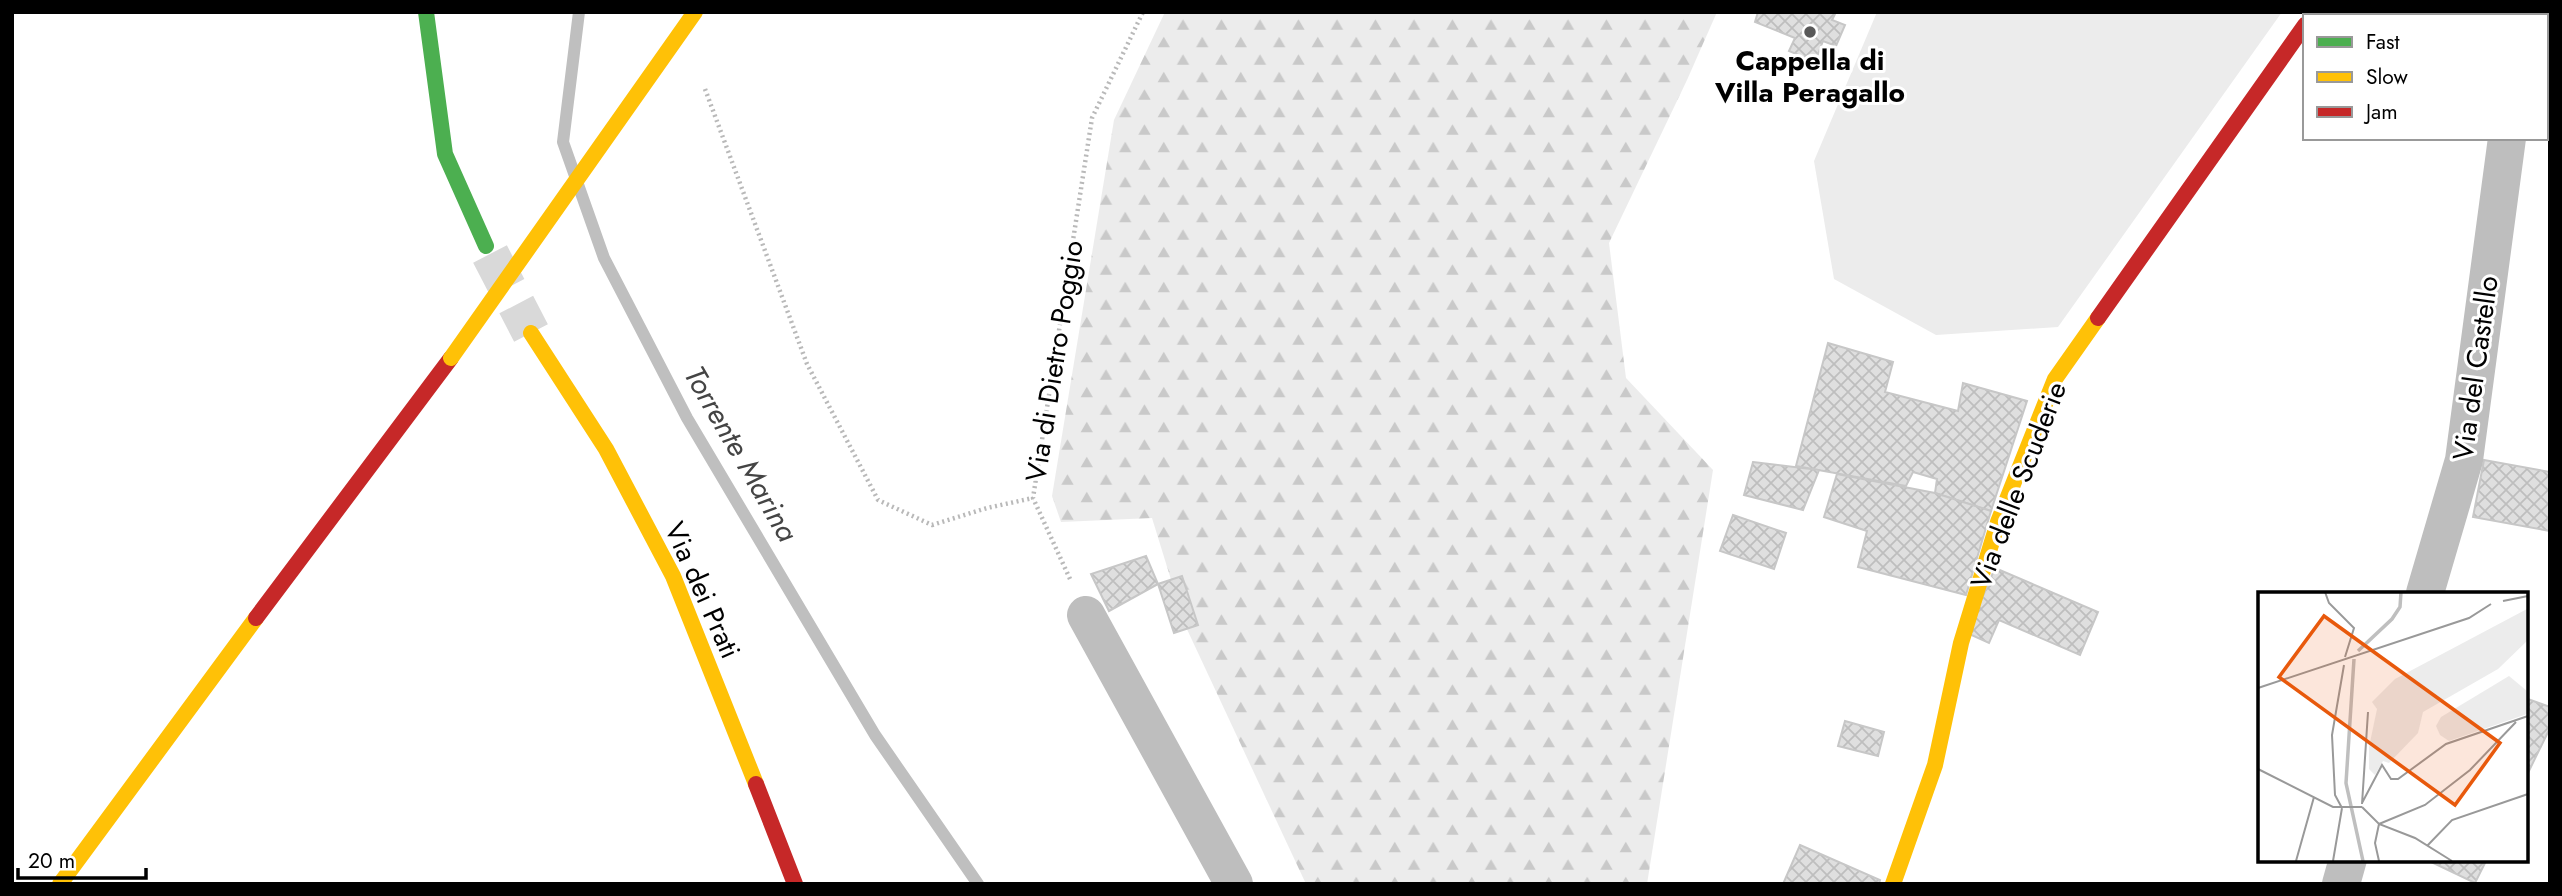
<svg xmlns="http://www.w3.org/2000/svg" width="2562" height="896" viewBox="0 0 2562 896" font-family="Jost,sans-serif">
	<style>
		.green { fill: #ececec }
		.forest { fill: url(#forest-firs) }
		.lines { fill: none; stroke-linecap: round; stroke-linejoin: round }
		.stream { stroke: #bfbfbf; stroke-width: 12 }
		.building { fill: url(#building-cross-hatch); stroke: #c7c7c7; stroke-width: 2 }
		.secondary-tunnel { stroke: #d9d9d9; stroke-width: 38; stroke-dasharray: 38 19; stroke-linecap: butt }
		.path { stroke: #b9b9b9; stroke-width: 4.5; stroke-dasharray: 2 3.5; stroke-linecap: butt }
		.street { stroke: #bebebe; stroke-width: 38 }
		.fast { stroke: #4caf50; stroke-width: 16 }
		.slow { stroke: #ffc107; stroke-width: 16 }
		.jam { stroke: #c62828; stroke-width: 16 }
		.slow-bridge { stroke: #ffc107; stroke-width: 16 }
		.poi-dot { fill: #595959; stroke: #fff; stroke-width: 2.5 }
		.labels { text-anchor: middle; stroke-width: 6; stroke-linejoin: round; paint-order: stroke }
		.poi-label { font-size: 28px; font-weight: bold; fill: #000; stroke: #fff }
		.street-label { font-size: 28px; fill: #000; stroke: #fff }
		.water-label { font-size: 30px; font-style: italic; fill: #444; stroke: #fff }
		.inset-river { fill: none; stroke: #bfbfbf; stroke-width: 3.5 }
		.inset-road { fill: none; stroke: #999; stroke-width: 2 }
		.view { fill: #e8590c; fill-opacity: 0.15; stroke: #e8590c; stroke-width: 3.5 }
		.inset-edge { fill: none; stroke: #000; stroke-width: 3.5 }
	</style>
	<defs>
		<pattern id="forest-firs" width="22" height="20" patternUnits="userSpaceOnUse" patternTransform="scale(1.75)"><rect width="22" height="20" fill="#ececec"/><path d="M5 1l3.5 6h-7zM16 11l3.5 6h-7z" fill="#c9c9c9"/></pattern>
		<pattern id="building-cross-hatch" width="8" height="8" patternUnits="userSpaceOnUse" patternTransform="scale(1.75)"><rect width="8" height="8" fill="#dfdfdf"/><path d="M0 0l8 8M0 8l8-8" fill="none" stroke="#bebebe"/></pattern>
	</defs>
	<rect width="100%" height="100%" fill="#fff"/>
	<!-- green -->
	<path class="green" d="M 1877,12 L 2282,12 L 2058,327 L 1936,335 L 1834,279 L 1814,161 Z"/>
	<!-- forest -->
	<path class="forest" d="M 1165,12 L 1717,12 L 1687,80 L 1609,243 L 1626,378 L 1713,470 L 1647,884 L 1306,884 L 1185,625 L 1152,518 L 1061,522 L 1052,496 L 1114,120 Z"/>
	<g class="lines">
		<!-- stream -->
		<path class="stream" d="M 579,12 L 563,142 L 604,258 L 687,418 L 875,735 L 978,884"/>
	</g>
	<!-- building -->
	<g class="building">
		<path d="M 1758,12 L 1836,12 L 1832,20 L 1845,25 L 1836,46 L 1823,41 L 1815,62 L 1789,51 L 1795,38 L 1755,22 Z"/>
		<path d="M 1828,343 L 1893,362 L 1885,392 L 1958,411 L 1963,383 L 2027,401 L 1991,511 L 1935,493 L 1937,479 L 1913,472 L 1906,486 L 1796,466 Z"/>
		<path d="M 2484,460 L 2550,472 L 2550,531 L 2473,517 Z"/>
		<path d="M 1753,462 L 1819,470 L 1803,510 L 1744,495 Z"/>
		<path d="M 1837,474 L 1935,493 L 1991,511 L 1966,595 L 1858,567 L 1867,531 L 1824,517 Z"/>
		<path d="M 1733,515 L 1786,533 L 1774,569 L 1720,551 Z"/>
		<path d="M 1146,556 L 1158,584 L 1109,611 L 1091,574 Z"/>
		<path d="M 1995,568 L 2098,612 L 2080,655 L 1999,620 L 1989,643 L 1967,633 Z"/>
		<path d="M 1182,576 L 1198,625 L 1174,633 L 1158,584 Z"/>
		<path d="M 2525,698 L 2550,707 L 2550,728 L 2525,779 Z"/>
		<path d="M 1845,721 L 1884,732 L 1878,756 L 1838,746 Z"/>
		<path d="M 1800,845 L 1880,880 L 1879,884 L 1783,884 Z"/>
		<path d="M 2425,859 L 2487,859 L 2475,883 Z"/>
	</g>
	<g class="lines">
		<!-- secondary-tunnel -->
		<path class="secondary-tunnel" d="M 490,254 L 531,333"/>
		<!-- path -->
		<g class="path">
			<path d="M 705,89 L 807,364 L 878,500 L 932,525 L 987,508 L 1033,498"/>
			<path d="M 1070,579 L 1033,498 L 1092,118 L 1143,12"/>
		</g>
		<!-- street -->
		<g class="street">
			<path d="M 2523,16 L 2523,12"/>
			<path d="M 2425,593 L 2464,460 L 2507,138"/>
			<path d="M 1086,615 L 1234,884"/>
			<path d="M 2341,884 L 2348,859"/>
		</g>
		<!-- fast -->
		<path class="fast" d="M 426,12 L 445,154 L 486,246"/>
		<!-- slow -->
		<g class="slow">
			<path d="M 531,333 L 606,449 L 673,576 L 756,784"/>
			<path d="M 60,884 L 256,618"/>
			<path d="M 1893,884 L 1935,765 L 1961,643 L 1998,522 L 2055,379 L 2098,318"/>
		</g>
		<!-- jam -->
		<g class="jam">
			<path d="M 2098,318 L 2305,25"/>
			<path d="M 256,618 L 451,358"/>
			<path d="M 756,784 L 795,884"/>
		</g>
		<!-- slow-bridge -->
		<path class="slow-bridge" d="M 451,358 L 695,12"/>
	</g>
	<!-- markers -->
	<circle class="poi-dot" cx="1810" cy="32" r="7"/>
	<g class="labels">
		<!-- poi labels -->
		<g class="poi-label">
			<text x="1810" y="70">Cappella di<tspan x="1810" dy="32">Villa Peragallo</tspan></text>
		</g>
		<!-- street labels -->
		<g class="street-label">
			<text transform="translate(1054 361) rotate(-81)" y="10">Via di Dietro Poggio</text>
			<text transform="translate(2475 368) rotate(-82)" y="10">Via del Castello</text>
			<text transform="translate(2018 485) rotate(-69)" y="10">Via delle Scuderie</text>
			<text transform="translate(703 590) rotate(66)" y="10">Via dei Prati</text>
		</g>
		<!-- water labels -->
		<g class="water-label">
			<text transform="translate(741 454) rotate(60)" y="10">Torrente Marina</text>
		</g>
	</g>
	<!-- overview -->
	<g transform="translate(2258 592)">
		<rect width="270" height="270" fill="#fff"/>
		<path d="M 251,84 L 269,99 L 269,122 L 191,149 L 182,143 L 178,134 L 183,125 Z" fill="#ececec"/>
		<path d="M 269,17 L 269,49 L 240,77 L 165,120 L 160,141 L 131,171 L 125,169 L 117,183 L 111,177 L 111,155 L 119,117 L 114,110 L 137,87 Z" fill="#ececec"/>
		<path class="inset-river" d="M 100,59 L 134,27 L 142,15 L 143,0M 96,67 L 88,191 L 105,269"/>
		<path class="inset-road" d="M 67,0 L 71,11 L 96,36 L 87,65M 245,9 L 270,4M 0,96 L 211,26 L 233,12M 0,177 L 75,215 L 104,215M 104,211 L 124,173 L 133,187 L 140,187 L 188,152 L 270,124M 104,212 L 110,120M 104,215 L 121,232 L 157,246 L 194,269M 84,216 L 77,203 L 74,143 L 86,73M 121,232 L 167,213 L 212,178 L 258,130M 169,254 L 194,228 L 270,202M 38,269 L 56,205M 75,269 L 84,216M 121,269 L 117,251 L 121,232"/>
		<path class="view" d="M 66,24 L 242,151 L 197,213 L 21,85 Z"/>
		<rect width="270" height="270" class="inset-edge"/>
	</g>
	<!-- border -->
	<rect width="2562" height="896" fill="none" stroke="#000000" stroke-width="28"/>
	<!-- legend -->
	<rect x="2303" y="14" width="245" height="126" fill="#ffffff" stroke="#999999" stroke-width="2"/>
	<rect x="2317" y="37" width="35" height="10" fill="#4caf50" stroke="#999999" stroke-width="2"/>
	<text x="2366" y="49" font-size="21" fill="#000000">Fast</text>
	<rect x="2317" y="72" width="35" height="10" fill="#ffc107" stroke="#999999" stroke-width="2"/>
	<text x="2366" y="84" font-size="21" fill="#000000">Slow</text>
	<rect x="2317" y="107" width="35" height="10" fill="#c62828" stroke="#999999" stroke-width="2"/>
	<text x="2366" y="119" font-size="21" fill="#000000">Jam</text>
	<!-- scale -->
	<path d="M18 868v10h128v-10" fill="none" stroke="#000000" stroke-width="3.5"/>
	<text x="28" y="868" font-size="21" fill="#000000" stroke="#ffffff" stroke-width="5" paint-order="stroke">20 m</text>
</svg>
